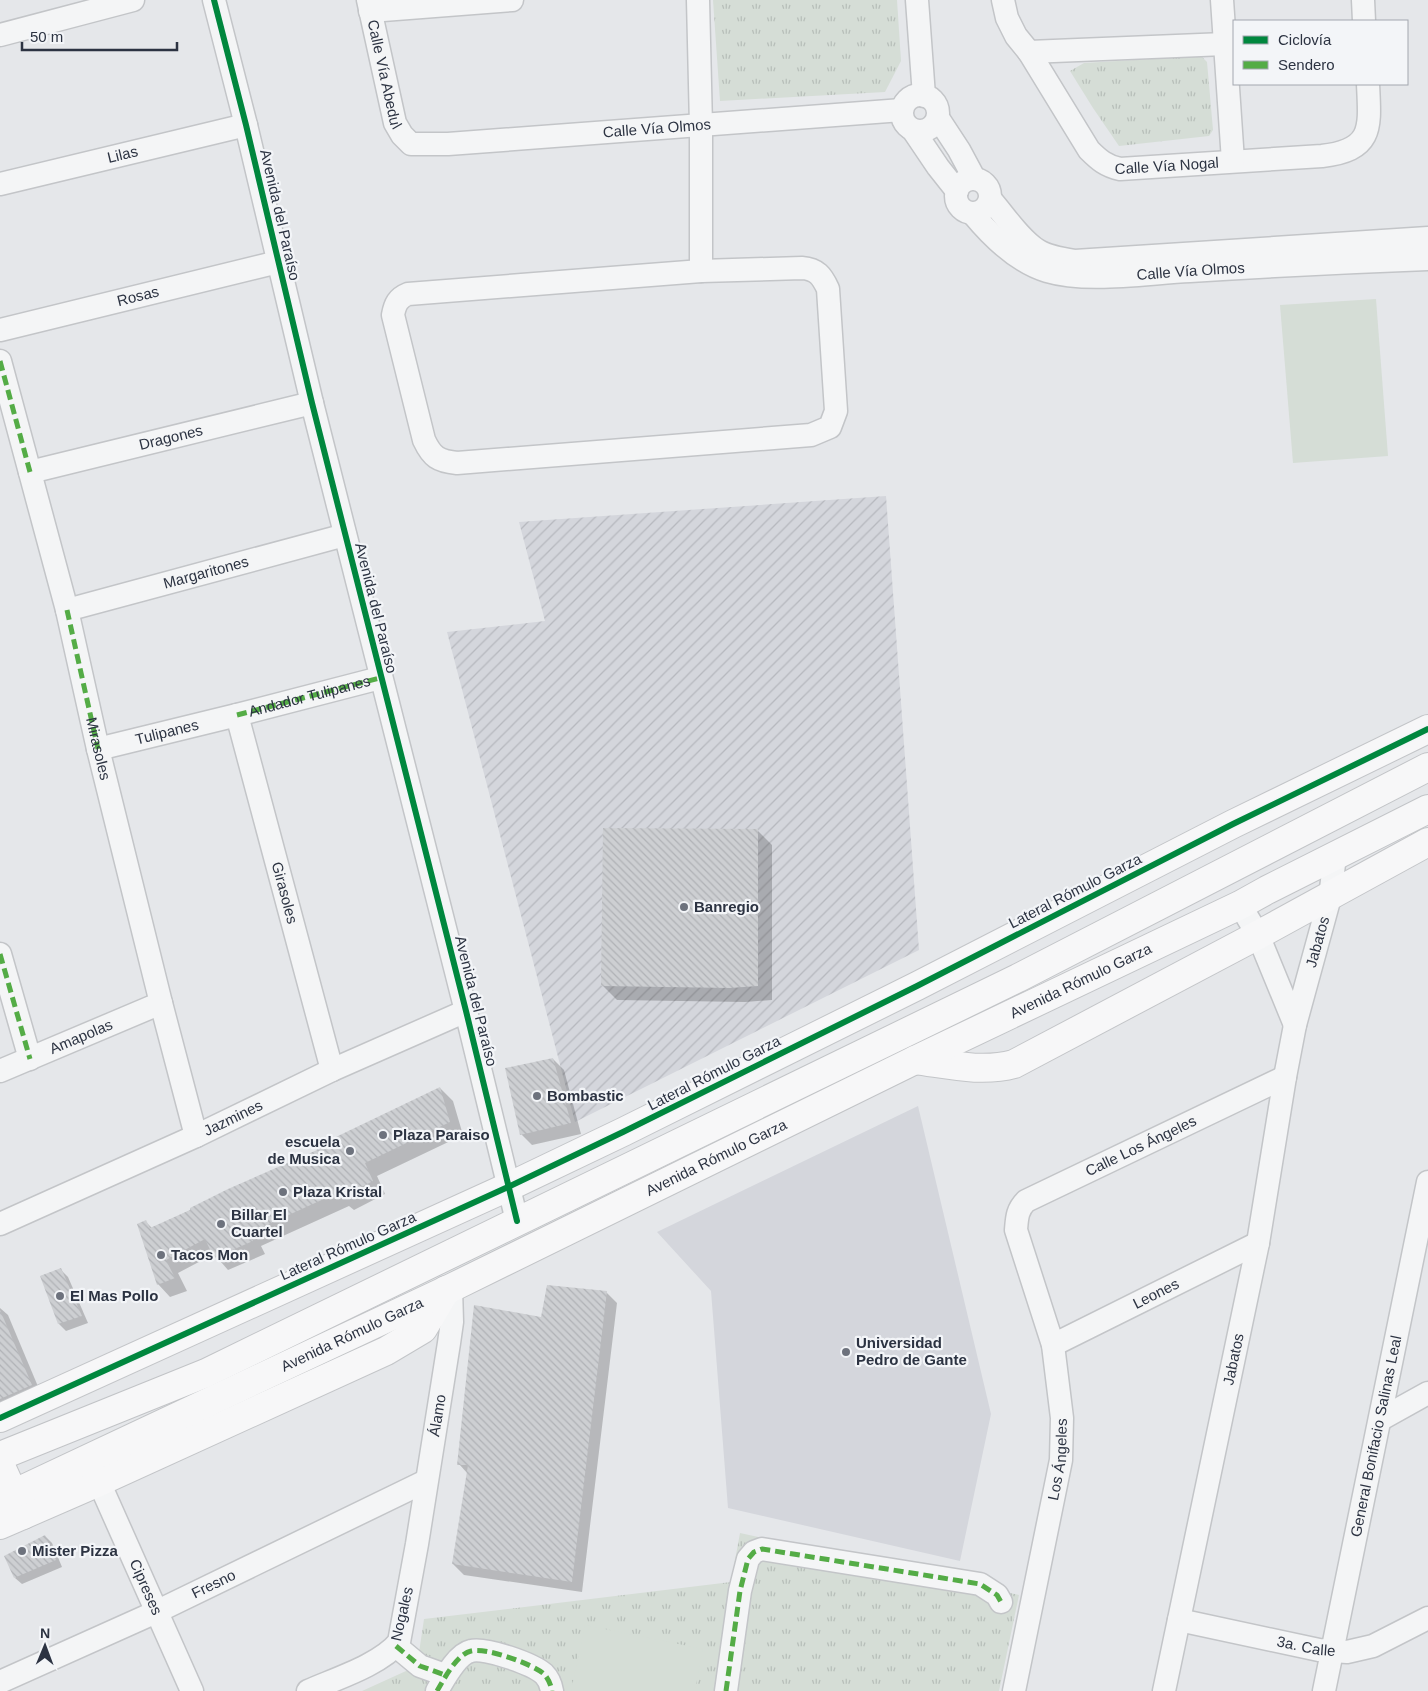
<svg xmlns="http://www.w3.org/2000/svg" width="1428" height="1691" viewBox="0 0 1428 1691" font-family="Helvetica,sans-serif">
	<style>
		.built { fill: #d4d6dc }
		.industrial { fill: url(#industrial-furrows) }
		.grass { fill: url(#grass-tufts) }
		.pitch { fill: #d5ddd6 }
		.shadow { fill: #0003 }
		.building { fill: url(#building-back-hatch) }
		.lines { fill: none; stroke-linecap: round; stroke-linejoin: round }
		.street-casing { stroke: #c3c5c8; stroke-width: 25 }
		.secondary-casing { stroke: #c3c5c8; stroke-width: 30 }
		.primary-casing { stroke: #c2c4c7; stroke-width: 30 }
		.street { stroke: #f4f5f6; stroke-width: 22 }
		.secondary { stroke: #f7f7f8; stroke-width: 28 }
		.primary { stroke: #f7f7f8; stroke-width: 28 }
		.quiet { stroke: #54ac46; stroke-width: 5; stroke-dasharray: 10 5; stroke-linecap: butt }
		.cycleway-casing { stroke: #f3f5f8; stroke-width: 9 }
		.cycleway { stroke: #00873e; stroke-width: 6 }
		.poi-dot { fill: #6d727d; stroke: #f3f5f8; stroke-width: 2 }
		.labels { text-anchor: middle; stroke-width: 4.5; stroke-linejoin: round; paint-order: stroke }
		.street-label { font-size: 15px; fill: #2c3342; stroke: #f3f5f8 }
		.poi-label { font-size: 15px; font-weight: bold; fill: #2c3342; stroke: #f3f5f8; text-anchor: start }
	</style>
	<defs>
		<pattern id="industrial-furrows" width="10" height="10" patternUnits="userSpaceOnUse" patternTransform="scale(1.25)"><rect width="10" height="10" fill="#d4d6dc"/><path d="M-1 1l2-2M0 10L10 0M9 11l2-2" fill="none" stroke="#b6b8be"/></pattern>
		<pattern id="grass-tufts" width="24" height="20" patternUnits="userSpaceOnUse" patternTransform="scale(1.25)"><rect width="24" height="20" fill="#d5ddd6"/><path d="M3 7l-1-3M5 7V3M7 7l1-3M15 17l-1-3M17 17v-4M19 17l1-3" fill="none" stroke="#b7beb9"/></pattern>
		<pattern id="building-back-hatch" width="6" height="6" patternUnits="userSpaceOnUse" patternTransform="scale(1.25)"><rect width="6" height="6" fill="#cdcfd2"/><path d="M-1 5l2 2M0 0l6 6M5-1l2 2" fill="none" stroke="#b0b2b6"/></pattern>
	</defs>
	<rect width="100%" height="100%" fill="#e5e7ea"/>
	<!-- built -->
	<path class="built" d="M 918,1106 L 991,1414 L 960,1561 L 728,1508 L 711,1291 L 657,1232 Z"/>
	<!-- industrial -->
	<path class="industrial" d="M 886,496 L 919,950 L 575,1122 L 447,632 L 545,621 L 519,522 Z"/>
	<!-- grass -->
	<g class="grass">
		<path d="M 713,0 L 897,0 L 901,61 L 885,92 L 720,101 Z"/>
		<path d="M 1201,56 L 1207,62 L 1213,130 L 1209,136 L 1119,146 L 1093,108 L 1070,71 L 1084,63 Z"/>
		<path d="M 740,1533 L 1019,1595 L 999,1691 L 362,1691 L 417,1666 L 424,1619 L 731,1582 Z"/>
	</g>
	<!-- pitch -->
	<g class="pitch">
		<path d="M 1376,299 L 1388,456 L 1293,463 L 1280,305 Z"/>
		<path d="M 585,1625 L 703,1649 L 695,1691 L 571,1691 Z"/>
	</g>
	<!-- shadow -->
	<g class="shadow">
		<path d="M 758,831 L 772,845 L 772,1000 L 745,1002 L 617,1000 L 603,986 Z"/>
		<path d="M 553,1059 L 564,1070 L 581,1134 L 532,1145 L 521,1134 Z"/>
		<path d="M 440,1088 L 453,1101 L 463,1135 L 377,1176 L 385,1194 L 354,1210 L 349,1206 L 261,1246 L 265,1254 L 228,1270 L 214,1254 L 178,1273 L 187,1291 L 170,1297 L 158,1284 L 146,1222 L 152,1228 L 318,1151 Z"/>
		<path d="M 61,1270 L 68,1277 L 88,1323 L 66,1331 L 59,1324 L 41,1276 Z"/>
		<path d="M 606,1292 L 617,1303 L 582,1592 L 464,1575 L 453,1564 L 468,1474 L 459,1464 L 542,1319 Z"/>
		<path d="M 0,1308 L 8,1315 L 42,1396 L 0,1413 Z"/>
		<path d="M 45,1536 L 52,1543 L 62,1567 L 22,1584 L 15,1578 Z"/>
	</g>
	<!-- building -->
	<g class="building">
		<path d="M 603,828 L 758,829 L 758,986 L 730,988 L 601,986 Z"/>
		<path d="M 553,1058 L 571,1123 L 520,1135 L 505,1068 Z"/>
		<path d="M 440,1087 L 450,1122 L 365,1163 L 373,1181 L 340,1198 L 337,1193 L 249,1233 L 253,1241 L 214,1258 L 205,1239 L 166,1260 L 175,1278 L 157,1285 L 137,1224 L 146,1220 L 150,1228 L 190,1210 L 190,1208 L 228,1189 L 317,1150 L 315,1147 Z"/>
		<path d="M 61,1268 L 82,1316 L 58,1324 L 40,1276 Z"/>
		<path d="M 547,1285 L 607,1291 L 572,1582 L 452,1564 L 468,1465 L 457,1465 L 474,1305 L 541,1317 Z"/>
		<path d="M 0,1310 L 32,1385 L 0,1399 Z"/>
		<path d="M 45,1535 L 56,1560 L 14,1578 L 4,1556 Z"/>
	</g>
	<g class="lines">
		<defs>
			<g id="street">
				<path d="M 214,0 L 246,125 L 312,403 L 466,1011 L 517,1221"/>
				<path id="s1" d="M 368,0 L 395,123 L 402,135 L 411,144 L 448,144 L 902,110"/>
				<path d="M 698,0 L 701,126 L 701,271"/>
				<path d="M 917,0 L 924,96"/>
				<path id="s2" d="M 1003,0 L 1007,18 L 1016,36 L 1029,52 L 1089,150 C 1099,160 1106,166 1120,169 L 1322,156 C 1374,150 1370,127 1368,84"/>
				<path d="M 1222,0 L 1233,161"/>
				<path d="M 1363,0 L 1364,21"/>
				<path d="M 370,11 L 512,0"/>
				<path d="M 0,35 L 133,0"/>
				<path d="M 1029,52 L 1225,44"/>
				<circle cx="920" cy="113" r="18"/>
				<path d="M 938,118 L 959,150 L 974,178"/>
				<path d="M 913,130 L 938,167 L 957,191"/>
				<circle cx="973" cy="196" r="17"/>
				<path id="s3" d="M 0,184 L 246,125"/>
				<path d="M 991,200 C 1005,216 1019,238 1037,250 C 1048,257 1062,259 1075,261 L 1428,238"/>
				<path id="s4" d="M 973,214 C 992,237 1017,262 1047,271 C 1087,283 1147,273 1190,271 C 1269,266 1349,262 1428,259"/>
				<path d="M 802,268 C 817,269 822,276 828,289 L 836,411 L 830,427 L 811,435 L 457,463 C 438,461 432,457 424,440 L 393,315 C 395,304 398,298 408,294 L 701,271 Z"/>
				<path id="s5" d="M 0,330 L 278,262"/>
				<path id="s6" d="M 0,361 L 67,610 L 98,749 L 161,1003 L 196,1136"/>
				<path id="s7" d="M 30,472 L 312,403"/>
				<path id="s8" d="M 67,610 L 345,535"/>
				<path id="s9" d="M 237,715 L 332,1070"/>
				<path id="s10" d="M 98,749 L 237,715 L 380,678"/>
				<path d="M 1240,905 L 1258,935 L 1295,1025"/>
				<path d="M 0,954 L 30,1059"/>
				<path id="s11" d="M 0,1071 L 161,1003"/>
				<path id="s12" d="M 0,1224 L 196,1136 L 332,1070 L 466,1011"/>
				<path id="s13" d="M 1053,1345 L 1258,1243"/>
				<path d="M 1381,1419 L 1428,1393"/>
				<path id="s14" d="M 99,1482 L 192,1691"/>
				<path id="s15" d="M 1179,1620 L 1319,1650 L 1347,1652 L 1373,1646 L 1428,1618"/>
				<path d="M 396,1646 L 420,1666 L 445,1675"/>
				<path id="s16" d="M 0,1682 L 156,1612 L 426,1481"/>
				<path id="s17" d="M 308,1691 C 335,1679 380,1665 399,1642 L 417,1544 L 449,1343 L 452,1322 L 451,1288"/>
				<path d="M 437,1691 C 444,1679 457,1654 471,1651 C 485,1647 533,1664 544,1674 C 548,1678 551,1685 552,1691"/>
				<path d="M 726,1691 L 740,1591 L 748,1559 L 754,1552 L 762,1549 L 980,1584 L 997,1595 L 1001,1602"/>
				<path id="s18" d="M 1014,1691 L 1061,1460 L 1062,1418 L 1053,1345 L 1016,1230 C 1017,1218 1017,1210 1026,1201 L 1285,1077"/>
				<path id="s19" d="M 1164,1691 L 1258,1243 L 1285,1077 L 1295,1025 L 1330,897 L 1335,856"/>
				<path id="s20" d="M 1324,1691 L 1428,1182"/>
			</g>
			<g id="secondary">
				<path d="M 915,1060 C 947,1064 981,1073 1014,1064 L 1258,935 L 1428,842"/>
				<path d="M 0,1418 L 508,1187 L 623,1132 L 917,986 L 1233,824 L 1428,729"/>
				<path d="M 0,1464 L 23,1515"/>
				<path d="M 0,1525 L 99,1482 L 386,1351 L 423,1329 L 446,1290"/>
			</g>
			<g id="primary">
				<path d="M 0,1456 L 206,1373 L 1018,978 L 1428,767"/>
				<path id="s21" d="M 0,1500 L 451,1288 L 915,1060 L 1240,905 L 1267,890 L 1428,809"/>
			</g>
		</defs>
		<!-- street casing -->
		<use href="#street" class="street-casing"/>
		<!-- secondary casing -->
		<use href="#secondary" class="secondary-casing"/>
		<!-- primary casing -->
		<use href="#primary" class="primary-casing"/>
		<!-- street -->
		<use href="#street" class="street"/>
		<!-- secondary -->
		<use href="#secondary" class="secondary"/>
		<!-- primary -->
		<use href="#primary" class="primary"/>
		<!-- quiet -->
		<g class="quiet">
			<path d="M 0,361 L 30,472"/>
			<path d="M 67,610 L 98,749"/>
			<path d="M 237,715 L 380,678"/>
			<path d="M 0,954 L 30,1059"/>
			<path d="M 396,1646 L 420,1666 L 445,1675"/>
			<path d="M 437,1691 C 444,1679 457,1654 471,1651 C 485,1647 533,1664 544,1674 C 548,1678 551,1685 552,1691"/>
			<path d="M 726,1691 L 740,1591 L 748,1559 L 754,1552 L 762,1549 L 980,1584 L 997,1595 L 1001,1602"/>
		</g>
		<defs>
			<g id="cycleway">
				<path d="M 214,0 L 246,125 L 312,403 L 466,1011 L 517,1221"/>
				<path d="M 0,1418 L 508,1187 L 623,1132 L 917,986 L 1233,824 L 1428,729"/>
			</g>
		</defs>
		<!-- cycleway casing -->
		<use href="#cycleway" class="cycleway-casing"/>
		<!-- cycleway -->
		<use href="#cycleway" class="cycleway"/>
	</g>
	<!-- markers -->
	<g class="poi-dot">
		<circle cx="684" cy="907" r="5"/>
		<circle cx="537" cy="1096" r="5"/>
		<circle cx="383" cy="1135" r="5"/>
		<circle cx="350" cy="1151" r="5"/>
		<circle cx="283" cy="1192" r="5"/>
		<circle cx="221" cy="1224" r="5"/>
		<circle cx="161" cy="1255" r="5"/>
		<circle cx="60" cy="1296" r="5"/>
		<circle cx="846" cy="1352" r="5"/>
		<circle cx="22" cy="1551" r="5"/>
	</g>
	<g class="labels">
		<!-- street labels -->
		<g class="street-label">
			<text dy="5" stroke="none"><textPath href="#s1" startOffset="76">Calle Vía Abedul</textPath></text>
			<text dy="5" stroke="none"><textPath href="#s1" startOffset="399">Calle Vía Olmos</textPath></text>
			<text dy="5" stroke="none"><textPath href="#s3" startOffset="126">Lilas</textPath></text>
			<text dy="5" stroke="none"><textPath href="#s2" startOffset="258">Calle Vía Nogal</textPath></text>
			<text transform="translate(280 215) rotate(77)" y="5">Avenida del Paraíso</text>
			<text dy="5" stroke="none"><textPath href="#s4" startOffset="239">Calle Vía Olmos</textPath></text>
			<text dy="5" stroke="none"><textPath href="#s5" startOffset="142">Rosas</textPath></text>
			<text dy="5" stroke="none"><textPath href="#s7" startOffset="145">Dragones</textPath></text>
			<text dy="5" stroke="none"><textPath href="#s8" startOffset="144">Margaritones</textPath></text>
			<text transform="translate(376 608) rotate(76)" y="5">Avenida del Paraíso</text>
			<text dy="5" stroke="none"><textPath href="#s10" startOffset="218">Andador Tulipanes</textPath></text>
			<text dy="5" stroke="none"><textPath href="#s10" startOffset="71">Tulipanes</textPath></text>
			<text dy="5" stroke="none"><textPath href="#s6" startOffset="400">Mirasoles</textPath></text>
			<text transform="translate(1075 891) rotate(-27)" y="5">Lateral Rómulo Garza</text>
			<text dy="5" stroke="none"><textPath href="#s9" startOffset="184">Girasoles</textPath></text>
			<text dy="5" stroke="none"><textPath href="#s19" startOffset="765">Jabatos</textPath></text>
			<text dy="5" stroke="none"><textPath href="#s21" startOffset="1199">Avenida Rómulo Garza</textPath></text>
			<text transform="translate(476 1001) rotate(76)" y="5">Avenida del Paraíso</text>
			<text dy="5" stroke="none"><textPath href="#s11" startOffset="88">Amapolas</textPath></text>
			<text transform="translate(714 1073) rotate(-27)" y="5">Lateral Rómulo Garza</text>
			<text dy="5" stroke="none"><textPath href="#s12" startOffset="256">Jazmines</textPath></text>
			<text dy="5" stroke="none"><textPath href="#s18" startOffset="631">Calle Los Ángeles</textPath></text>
			<text dy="5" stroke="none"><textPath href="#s21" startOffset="794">Avenida Rómulo Garza</textPath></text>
			<text transform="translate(348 1246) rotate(-24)" y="5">Lateral Rómulo Garza</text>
			<text dy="5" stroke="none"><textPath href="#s13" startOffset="115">Leones</textPath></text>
			<text dy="5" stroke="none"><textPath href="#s21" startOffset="389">Avenida Rómulo Garza</textPath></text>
			<text dy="5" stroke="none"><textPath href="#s19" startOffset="339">Jabatos</textPath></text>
			<text dy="5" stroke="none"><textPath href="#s17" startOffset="334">Álamo</textPath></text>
			<text dy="5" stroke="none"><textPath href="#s20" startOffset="260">General Bonifacio Salinas Leal</textPath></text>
			<text dy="5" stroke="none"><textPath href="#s18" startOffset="236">Los Ángeles</textPath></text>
			<text dy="5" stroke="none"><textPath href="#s16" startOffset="235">Fresno</textPath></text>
			<text dy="5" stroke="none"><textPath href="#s14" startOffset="115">Cipreses</textPath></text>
			<text transform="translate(402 1614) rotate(-77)" y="5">Nogales</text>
			<text dy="5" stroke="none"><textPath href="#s15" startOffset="130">3a. Calle</textPath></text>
		</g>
		<!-- poi labels -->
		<g class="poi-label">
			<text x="694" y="912">Banregio</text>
			<text x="547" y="1101">Bombastic</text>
			<text x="393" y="1140">Plaza Paraiso</text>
			<text x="340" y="1147" text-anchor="end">escuela<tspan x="340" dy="17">de Musica</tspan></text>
			<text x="293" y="1197">Plaza Kristal</text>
			<text x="231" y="1220">Billar El<tspan x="231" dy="17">Cuartel</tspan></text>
			<text x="171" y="1260">Tacos Mon</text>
			<text x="70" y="1301">El Mas Pollo</text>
			<text x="856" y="1348">Universidad<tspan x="856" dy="17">Pedro de Gante</tspan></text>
			<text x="32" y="1556">Mister Pizza</text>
		</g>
	</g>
	<!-- legend -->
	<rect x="1233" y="20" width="175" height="65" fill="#f3f5f8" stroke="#a3a7af"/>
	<rect x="1243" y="36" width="25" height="8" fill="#00873e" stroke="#a3a7af"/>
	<text x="1278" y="45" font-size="15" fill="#2c3342">Ciclovía</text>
	<rect x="1243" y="61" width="25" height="8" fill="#54ac46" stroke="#a3a7af"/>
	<text x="1278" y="70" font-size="15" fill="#2c3342">Sendero</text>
	<!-- north arrow -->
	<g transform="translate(45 1646) rotate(1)" stroke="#f3f5f8" stroke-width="4" paint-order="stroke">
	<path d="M0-4L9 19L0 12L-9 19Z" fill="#2c3342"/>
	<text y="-8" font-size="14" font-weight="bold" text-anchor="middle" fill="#2c3342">N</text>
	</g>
	<!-- scale -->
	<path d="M22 42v8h155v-8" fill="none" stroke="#2c3342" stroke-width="2.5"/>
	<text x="30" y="42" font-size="15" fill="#2c3342" stroke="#f3f5f8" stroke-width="4" paint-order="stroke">50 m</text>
</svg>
